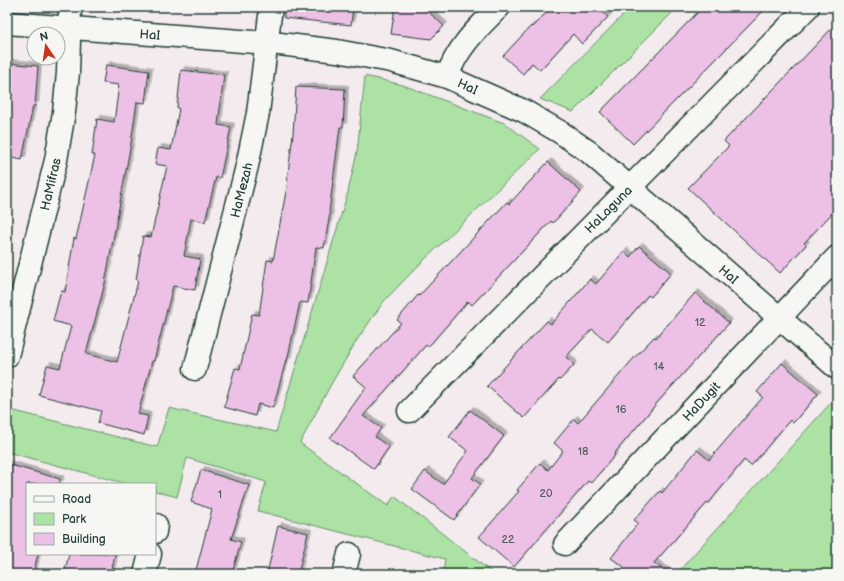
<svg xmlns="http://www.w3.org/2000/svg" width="844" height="581" viewBox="0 0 844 581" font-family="'Balsamiq Sans',sans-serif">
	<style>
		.green { fill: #ace2a4; stroke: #66906c }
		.building { fill: #edc0e5; stroke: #1f3d34; filter: url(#shadow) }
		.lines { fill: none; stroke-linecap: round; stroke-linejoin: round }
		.minor-casing { stroke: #1f3d34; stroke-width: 25 }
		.minor { stroke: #f6f6f2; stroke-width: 22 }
		.labels { text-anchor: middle; stroke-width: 3; stroke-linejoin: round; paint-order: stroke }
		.number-label { font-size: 11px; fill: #525e60 }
		.street-label { font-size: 13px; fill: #1f3d34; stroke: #f6f6f2 }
	</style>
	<defs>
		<filter id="shadow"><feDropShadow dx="3.5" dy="-3.5" stdDeviation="0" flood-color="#0004"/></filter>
	</defs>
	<rect width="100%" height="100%" fill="#f4ebef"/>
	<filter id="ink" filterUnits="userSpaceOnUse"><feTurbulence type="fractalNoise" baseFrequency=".025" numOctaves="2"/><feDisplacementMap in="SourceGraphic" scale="8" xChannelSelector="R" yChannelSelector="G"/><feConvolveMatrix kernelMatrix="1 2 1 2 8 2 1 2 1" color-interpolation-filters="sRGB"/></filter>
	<g filter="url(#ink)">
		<!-- green -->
		<g class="green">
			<path d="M 631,7 L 678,7 L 573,112 L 540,99 Z"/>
			<path d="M 365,76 L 403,85 L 504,123 L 540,149 L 420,264 L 384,301 L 357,340 L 330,386 L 300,443 L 388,506 L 394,496 L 494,574 L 443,574 L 445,559 L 258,511 L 266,482 L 187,458 L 177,497 L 155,491 L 155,484 L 127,484 L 7,452 L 7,409 L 157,447 L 169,408 L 276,432 L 348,192 L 357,152 Z"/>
			<path d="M 837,396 L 837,574 L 676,574 Z"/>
		</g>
		<!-- building -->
		<g class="building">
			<path d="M 284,7 L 353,7 L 351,25 L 284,18 Z"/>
			<path d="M 395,7 L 423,7 L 444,26 L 431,39 L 391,34 Z"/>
			<path d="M 552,7 L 597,7 L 608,17 L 582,44 L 573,34 L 540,70 L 532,63 L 523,74 L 503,56 L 531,26 L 532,27 Z"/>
			<path d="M 703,7 L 767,7 L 633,144 L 600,112 Z"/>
			<path d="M 837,23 L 837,208 L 804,243 L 806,245 L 780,273 L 688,188 L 729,146 L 724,141 Z"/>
			<path d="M 7,63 L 38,66 L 35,106 L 33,106 L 22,160 L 7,157 Z"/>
			<path d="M 106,65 L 149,71 L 145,103 L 137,102 L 131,143 L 105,283 L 86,354 L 117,362 L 138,281 L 136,280 L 143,236 L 151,237 L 167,166 L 155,164 L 158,148 L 171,150 L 179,109 L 177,108 L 181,70 L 224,75 L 218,125 L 231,127 L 220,178 L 216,177 L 205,222 L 191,219 L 184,256 L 200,259 L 195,290 L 173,286 L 154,361 L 152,361 L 138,414 L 148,416 L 144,435 L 98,423 L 101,411 L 39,395 L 47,365 L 60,368 L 71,326 L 53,321 L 61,291 L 65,292 L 74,238 L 76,239 L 95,155 L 92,155 L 97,119 L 114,122 L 119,85 L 103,83 Z"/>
			<path d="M 296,87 L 345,89 L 343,127 L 340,127 L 329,212 L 330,213 L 324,248 L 316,247 L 308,303 L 300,302 L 287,361 L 286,360 L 273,408 L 258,404 L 255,416 L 224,407 L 235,368 L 240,369 L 252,314 L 259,315 L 267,260 L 273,261 L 288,181 L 287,181 L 293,134 Z"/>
			<path d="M 548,162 L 581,192 L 553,223 L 551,221 L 472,305 L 468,301 L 428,347 L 426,345 L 363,416 L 381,428 L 375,437 L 389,447 L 374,469 L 330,438 L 366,387 L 353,376 L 401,323 L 397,320 L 418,295 L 419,296 L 507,202 L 509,204 Z"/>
			<path d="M 639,246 L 671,273 L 651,297 L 648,295 L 608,342 L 592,329 L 566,357 L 574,365 L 560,380 L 559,379 L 524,418 L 487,386 L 547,321 L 551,324 L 590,279 L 596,284 L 624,251 L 630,257 Z"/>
			<path d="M 695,293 L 729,323 L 656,404 L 614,454 L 615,455 L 591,483 L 588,481 L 514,567 L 479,537 L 519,491 L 517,490 L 540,463 L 548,470 L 563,451 L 554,443 L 574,419 L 578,423 L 634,358 L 654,337 L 656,338 Z"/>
			<path d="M 782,363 L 818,394 L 793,423 L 790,420 L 751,466 L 744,460 L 708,504 L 707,503 L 654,563 L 669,574 L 619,574 L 624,567 L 611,558 L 638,523 L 634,520 L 660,491 L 662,493 L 697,450 L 709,460 L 763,397 L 757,392 Z"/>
			<path d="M 470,410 L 504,436 L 472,478 L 480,484 L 454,520 L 412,489 L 425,471 L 443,484 L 468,451 L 449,437 Z"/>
			<path d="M 7,464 L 60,479 L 60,484 L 27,484 L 27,554 L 38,554 L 33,574 L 7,574 Z"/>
			<path d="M 201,470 L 249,485 L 231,539 L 241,542 L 232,574 L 195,574 L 212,509 L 191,502 Z"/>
			<path d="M 278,526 L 308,533 L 298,574 L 267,574 Z"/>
			<path d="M 69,554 L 115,554 L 111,574 L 64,574 Z"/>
		</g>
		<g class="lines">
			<defs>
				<g id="minor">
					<path d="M 7,23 L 280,44 L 337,51 L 391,61 L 447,77 L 524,111 L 560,132 L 589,152 L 837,368"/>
					<path d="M 447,77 C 457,47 478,28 499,7"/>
					<path d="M 7,356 L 56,160 L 64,112 L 68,73 L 70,7"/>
					<path d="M 195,369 L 247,166 L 258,113 L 271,7"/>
					<path d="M 409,411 L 808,7"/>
					<path d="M 155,532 L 156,525"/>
					<path d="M 565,544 L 837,257"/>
					<path d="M 145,574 L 150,554"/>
					<path d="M 344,574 L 349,554"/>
				</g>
			</defs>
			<!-- minor casing -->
			<use href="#minor" class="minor-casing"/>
			<!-- minor -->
			<use href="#minor" class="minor"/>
		</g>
	</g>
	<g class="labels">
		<!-- number labels -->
		<g class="number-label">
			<text x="700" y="326">12</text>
			<text x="659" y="370">14</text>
			<text x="621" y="413">16</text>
			<text x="583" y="455">18</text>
			<text x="546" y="497">20</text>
			<text x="220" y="498">1</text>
			<text x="508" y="543">22</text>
		</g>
		<!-- street labels -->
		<g class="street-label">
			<text transform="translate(150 34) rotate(4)" y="5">HaI</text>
			<text transform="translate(468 86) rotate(24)" y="5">HaI</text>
			<text transform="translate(50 184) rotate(-77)" y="5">HaMifras</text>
			<text transform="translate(241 190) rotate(-76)" y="5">HaMezah</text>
			<text transform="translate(608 209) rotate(-45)" y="5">HaLaguna</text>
			<text transform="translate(729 274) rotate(41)" y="5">HaI</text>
			<text transform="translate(701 401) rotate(-47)" y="5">HaDugit</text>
		</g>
	</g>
	<!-- margin -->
	<rect width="844" height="581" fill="none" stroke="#f6f6f2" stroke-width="24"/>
	<rect x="12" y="12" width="820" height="557" fill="none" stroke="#1f3d34" stroke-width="1.5" filter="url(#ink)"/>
	<!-- legend -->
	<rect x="26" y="483" width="130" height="72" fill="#f6f6f2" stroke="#a0aca6"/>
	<rect x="34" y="496" width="20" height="6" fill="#f6f6f2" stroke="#a0aca6"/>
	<text x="62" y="503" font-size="12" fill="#1f3d34">Road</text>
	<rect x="34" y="513" width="20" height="12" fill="#ace2a4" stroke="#a0aca6"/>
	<text x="62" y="523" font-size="12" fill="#1f3d34">Park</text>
	<rect x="34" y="533" width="20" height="12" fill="#edc0e5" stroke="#a0aca6"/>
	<text x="62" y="543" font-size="12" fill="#1f3d34">Building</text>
	<!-- north arrow -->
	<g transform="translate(46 46) rotate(347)"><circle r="19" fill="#f6f6f2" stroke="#a0aca6"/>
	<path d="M0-3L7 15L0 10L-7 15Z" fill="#c8321e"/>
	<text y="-6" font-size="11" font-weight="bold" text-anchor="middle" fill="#1f3d34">N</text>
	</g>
</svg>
